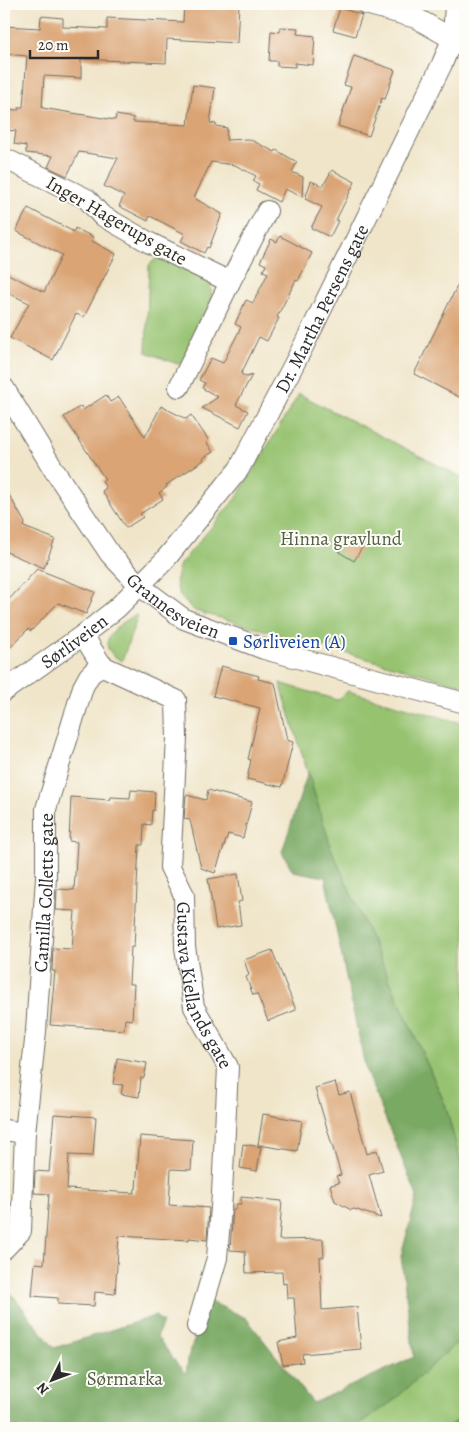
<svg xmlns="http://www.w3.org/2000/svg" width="469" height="1432" viewBox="0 0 469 1432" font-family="Alegreya,serif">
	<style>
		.green { fill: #97c371; stroke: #61774e }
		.forest { fill: #79a963; stroke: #526a47 }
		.building { fill: #daa475 }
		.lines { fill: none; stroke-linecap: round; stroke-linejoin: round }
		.minor-casing { stroke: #706c62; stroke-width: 22 }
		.minor { stroke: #fff; stroke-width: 20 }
		.transit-dot { fill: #1a4fb4; stroke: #fdfcf7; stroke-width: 2 }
		.labels { text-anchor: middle; stroke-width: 4; stroke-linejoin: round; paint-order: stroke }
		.street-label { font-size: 19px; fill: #2b2b2b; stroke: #fdfcf7 }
		.park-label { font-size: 19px; fill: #516044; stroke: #fdfcf7 }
		.transit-label { font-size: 19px; fill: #164399; stroke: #fdfcf7; text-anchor: start }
	</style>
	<rect width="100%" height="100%" fill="#fdfcf7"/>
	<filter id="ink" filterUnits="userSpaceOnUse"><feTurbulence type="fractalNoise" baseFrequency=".02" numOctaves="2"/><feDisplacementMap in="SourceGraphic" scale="10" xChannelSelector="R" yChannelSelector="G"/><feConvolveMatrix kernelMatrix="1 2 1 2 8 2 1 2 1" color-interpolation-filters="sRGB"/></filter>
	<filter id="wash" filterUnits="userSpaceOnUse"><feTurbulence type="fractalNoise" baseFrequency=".0096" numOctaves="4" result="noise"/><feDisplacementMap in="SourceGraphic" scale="20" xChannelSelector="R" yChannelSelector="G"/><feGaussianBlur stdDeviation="1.12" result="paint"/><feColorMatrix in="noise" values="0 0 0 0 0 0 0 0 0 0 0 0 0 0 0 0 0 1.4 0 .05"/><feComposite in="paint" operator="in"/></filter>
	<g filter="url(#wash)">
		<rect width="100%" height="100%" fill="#f0e5c9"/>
		<!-- green -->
		<g class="green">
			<path d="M 157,258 L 202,276 L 210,284 L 212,296 L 210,306 L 180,365 L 146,352 L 149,265 Z"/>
			<path d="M 299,394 L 465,479 L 465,686 L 195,611 C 177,596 172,586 180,564 L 237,497 Z"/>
			<path d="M 138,615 L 122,661 C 101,650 104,637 121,624 C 127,620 131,616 138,615 Z"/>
			<path d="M 280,683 L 337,700 L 348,691 L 465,724 L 465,1178 L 445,1104 L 332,851 Z"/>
			<path d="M 465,1335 L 465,1415 L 446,1428 L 354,1428 L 393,1401 Z"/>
		</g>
		<!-- forest -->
		<g class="forest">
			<path d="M 308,772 L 332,851 L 445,1104 L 465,1178 L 465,1335 L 393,1401 L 354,1428 L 4,1428 L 4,1284 L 54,1348 L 155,1316 L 163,1322 L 157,1337 C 167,1349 175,1363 186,1374 L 189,1354 L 209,1301 L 246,1318 L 313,1403 L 414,1357 L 401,1256 L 417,1196 L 366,1071 L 325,877 L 293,871 L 282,852 Z"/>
			<path d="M 465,1415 L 465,1428 L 446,1428 Z"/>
		</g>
		<g id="blocks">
			<!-- building -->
			<g class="building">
				<path d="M 184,4 L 239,4 L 237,43 L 167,39 L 166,63 L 81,59 L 81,78 L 44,76 L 42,108 L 115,120 L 116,115 L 134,118 L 133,122 L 188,125 L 193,85 L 215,88 L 210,123 L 216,124 L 216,126 L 227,128 L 226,140 L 249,139 L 275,152 L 276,150 L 297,162 L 292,172 L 303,177 L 302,197 L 285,189 L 279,202 L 256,190 L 259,184 L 253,181 L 256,176 L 235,165 L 211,162 L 194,198 L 222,214 L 209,248 L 207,247 L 204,253 L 181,241 L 185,234 L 150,216 L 148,221 L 119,206 L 124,196 L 104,186 L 118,158 L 79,152 L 67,176 L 48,167 L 53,156 L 26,153 L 26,146 L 14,144 L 16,131 L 4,130 L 4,109 L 19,110 L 19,107 L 23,107 L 27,56 L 4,54 L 4,26 L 40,28 L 41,16 L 63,18 L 63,27 L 107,29 L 107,18 L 183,22 Z"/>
				<path d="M 340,8 L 362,15 L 355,36 L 333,30 Z"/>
				<path d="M 280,27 L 298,28 L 297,34 L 315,36 L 313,65 L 295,63 L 295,67 L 277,66 L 277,61 L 269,61 L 271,31 L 280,32 Z"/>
				<path d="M 354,56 L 395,70 L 385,99 L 382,98 L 369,136 L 338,126 L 351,87 L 344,85 Z"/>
				<path d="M 332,170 L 355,182 L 336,220 L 338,221 L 330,237 L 311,228 L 322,207 L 305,199 L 311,181 L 323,186 Z"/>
				<path d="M 28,208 L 74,232 L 75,228 L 93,237 L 92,241 L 116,254 L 84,317 L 76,314 L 53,360 L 10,338 L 29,303 L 4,291 L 4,272 L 44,292 L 62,255 L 16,231 Z"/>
				<path d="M 280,236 L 312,253 L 298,281 L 296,280 L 277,317 L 279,318 L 267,341 L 259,337 L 241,374 L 247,377 L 252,375 L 236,405 L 248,411 L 240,427 L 202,408 L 218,397 L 202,388 L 205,383 L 199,380 L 211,358 L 223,363 L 241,327 L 235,324 L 246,300 L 253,303 L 268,273 L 263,271 L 266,265 L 260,262 L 271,239 L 277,242 Z"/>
				<path d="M 465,270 L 465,400 L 414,374 Z"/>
				<path d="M 106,395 L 110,402 L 119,397 L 145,437 L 161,406 L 186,419 L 191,415 L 208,439 L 207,443 L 213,452 L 203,458 L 204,460 L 166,485 L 167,487 L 159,493 L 163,499 L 140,514 L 143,517 L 126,528 L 102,491 L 106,488 L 102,481 L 105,479 L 64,417 L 81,406 L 83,410 Z"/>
				<path d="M 4,486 L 25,523 L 24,527 L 55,539 L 44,568 L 4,551 Z"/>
				<path d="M 348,537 L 363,546 L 354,561 L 339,552 Z"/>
				<path d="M 37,569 L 95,592 L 86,614 L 58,603 L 31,631 L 28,629 L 4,654 L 4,605 Z"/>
				<path d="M 221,666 L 259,676 L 258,679 L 275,683 L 287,740 L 293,742 L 282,787 L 247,779 L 251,760 L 248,759 L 260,708 L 213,696 Z"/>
				<path d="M 131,790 L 155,792 L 154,811 L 152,810 L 151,825 L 144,824 L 143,845 L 139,845 L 134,947 L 131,947 L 129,984 L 134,984 L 132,1020 L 125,1019 L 124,1030 L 50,1025 L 55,971 L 52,971 L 53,948 L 72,949 L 75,911 L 56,910 L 57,889 L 74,890 L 77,842 L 69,841 L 71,797 L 110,800 L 111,797 L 130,798 Z"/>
				<path d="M 208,790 L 252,802 L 243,838 L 228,834 L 215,873 L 201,868 L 190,820 L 184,819 L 186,795 L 206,800 Z"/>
				<path d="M 238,874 L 242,901 L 238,902 L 241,925 L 216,929 L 208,879 Z"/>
				<path d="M 272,950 L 296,1010 L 268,1021 L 257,994 L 253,995 L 246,977 L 249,975 L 244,960 Z"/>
				<path d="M 117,1058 L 147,1063 L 144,1078 L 141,1078 L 139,1097 L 121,1094 L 123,1085 L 113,1084 Z"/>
				<path d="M 335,1082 L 339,1095 L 350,1092 L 367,1154 L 377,1150 L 383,1171 L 369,1175 L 381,1218 L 354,1209 L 351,1210 L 335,1201 L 330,1185 L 339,1183 L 336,1176 L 341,1175 L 315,1088 Z"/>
				<path d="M 54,1114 L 96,1117 L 93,1156 L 69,1155 L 67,1189 L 134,1193 L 135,1189 L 136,1189 L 140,1136 L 193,1140 L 191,1170 L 171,1169 L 169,1205 L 209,1208 L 207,1240 L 189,1238 L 189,1240 L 119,1236 L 115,1294 L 95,1292 L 94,1306 L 58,1304 L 58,1298 L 32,1296 L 35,1263 L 44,1264 L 49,1194 L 34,1193 L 35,1171 L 49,1172 Z"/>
				<path d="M 263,1114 L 302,1121 L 297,1151 L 258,1145 Z"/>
				<path d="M 243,1144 L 261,1147 L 257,1171 L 240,1168 Z"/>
				<path d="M 241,1197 L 282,1201 L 279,1240 L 323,1239 L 324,1257 L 320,1257 L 322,1310 L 357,1307 L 361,1349 L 302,1354 L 303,1362 L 283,1365 L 278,1342 L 297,1338 L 294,1298 L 287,1298 L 286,1283 L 283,1284 L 282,1272 L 246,1273 L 245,1251 L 230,1250 L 233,1209 L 236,1209 L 236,1204 L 241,1204 Z"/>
			</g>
		</g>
	</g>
	<g filter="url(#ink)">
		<use href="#blocks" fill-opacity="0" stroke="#706c62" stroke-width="1"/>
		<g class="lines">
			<defs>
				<g id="minor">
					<path d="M 366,4 L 416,18 L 465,46"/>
					<path d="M 4,158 L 87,199 L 101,215 L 150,243 L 230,282"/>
					<path d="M 179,387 L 230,282 L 267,211"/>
					<path id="s1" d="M 4,388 L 54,470 L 110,554 L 140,586 L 184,619 L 264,649 L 465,703"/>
					<path id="s2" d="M 83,635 L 101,664 L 107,668 L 176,700 L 177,738 L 170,867 L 184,895 L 185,947 L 194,1007 L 228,1067 L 222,1194 L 217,1258 L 197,1326"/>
					<path id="s3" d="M 4,691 L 83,635 L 117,608 L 164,561 L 239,469 L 304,345 L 442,64 L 453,37 L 455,4"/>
					<path d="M 4,1130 L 25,1133"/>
					<path id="s4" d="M 4,1249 L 21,1231 L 25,1133 L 36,1031 L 46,877 L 46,809 L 83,687 L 89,676 L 101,664"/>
				</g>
			</defs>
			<!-- minor casing -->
			<use href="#minor" class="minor-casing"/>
			<!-- minor -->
			<use href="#minor" class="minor"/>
		</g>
	</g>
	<!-- markers -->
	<rect class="transit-dot" x="228" y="636" width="10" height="10" rx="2.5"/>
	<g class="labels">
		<!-- street labels -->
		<g class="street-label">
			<text transform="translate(117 220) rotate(30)" y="7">Inger Hagerups gate</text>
			<text dy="7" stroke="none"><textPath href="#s3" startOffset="506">Dr. Martha Persens gate</textPath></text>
			<text dy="7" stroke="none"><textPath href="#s1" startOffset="280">Grannesveien</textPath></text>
			<text dy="7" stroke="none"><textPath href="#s3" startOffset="86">Sørliveien</textPath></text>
			<text dy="7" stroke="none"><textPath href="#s4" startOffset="364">Camilla Colletts gate</textPath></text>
			<text dy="7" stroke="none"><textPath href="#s2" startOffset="410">Gustava Kiellands gate</textPath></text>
		</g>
		<!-- park labels -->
		<g class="park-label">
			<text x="341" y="545">Hinna gravlund</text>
			<text x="125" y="1385">Sørmarka</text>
		</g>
		<!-- transit labels -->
		<g class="transit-label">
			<text x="243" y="648">Sørliveien (A)</text>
		</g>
	</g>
	<!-- margin -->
	<rect width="469" height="1432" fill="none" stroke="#fdfcf7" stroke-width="20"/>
	<!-- north arrow -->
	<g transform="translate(52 1380) rotate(228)" stroke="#fdfcf7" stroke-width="4" paint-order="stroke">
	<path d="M0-4L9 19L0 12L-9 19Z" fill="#2b2b2b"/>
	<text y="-8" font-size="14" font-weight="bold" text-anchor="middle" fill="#2b2b2b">N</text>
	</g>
	<!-- scale -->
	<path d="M30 50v8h68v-8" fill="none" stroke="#2b2b2b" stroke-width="2.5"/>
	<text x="38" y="50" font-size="15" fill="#2b2b2b" stroke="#fdfcf7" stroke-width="4" paint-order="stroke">20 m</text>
</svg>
